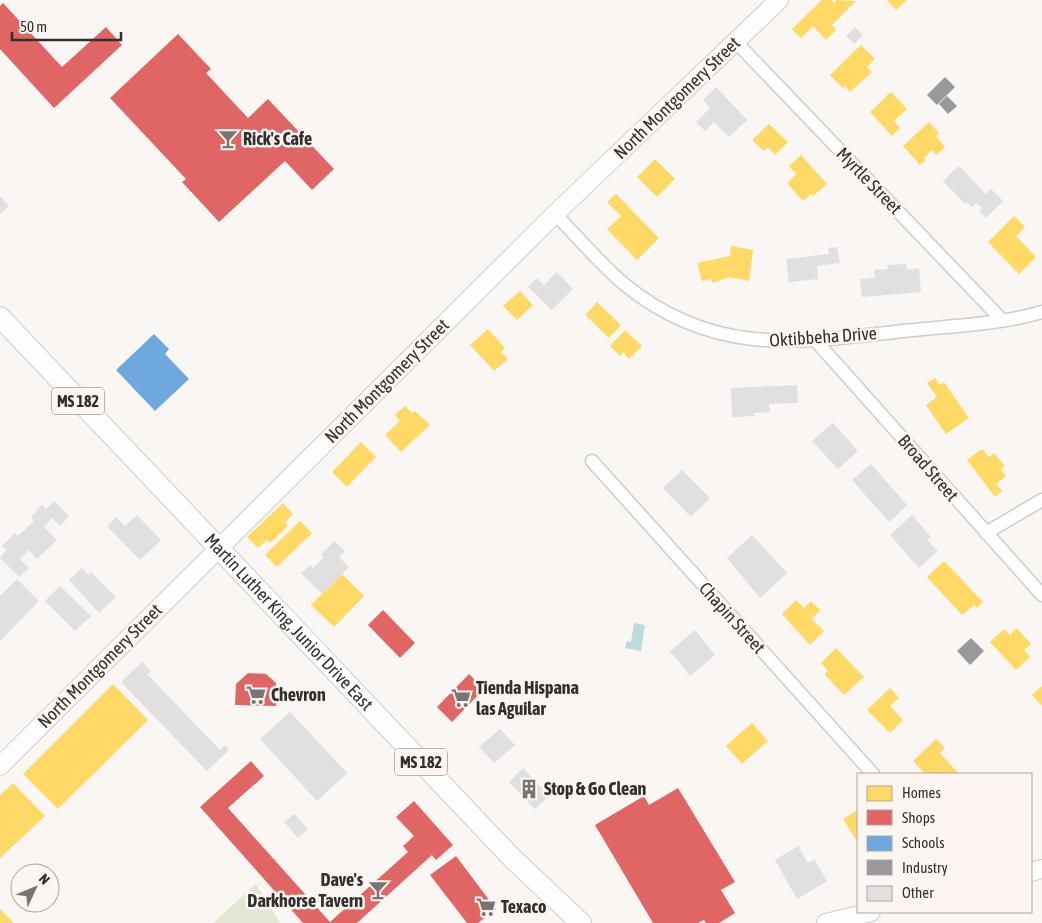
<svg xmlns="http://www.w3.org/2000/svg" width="1042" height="923" viewBox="0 0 1042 923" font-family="'Asap Condensed',sans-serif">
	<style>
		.green { fill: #e2e7d5 }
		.water { fill: #bfdcdd }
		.homes { fill: #ffd966 }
		.shops { fill: #e06666 }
		.schools { fill: #6fa8dc }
		.industry { fill: #999 }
		.building { fill: #e1dfe0 }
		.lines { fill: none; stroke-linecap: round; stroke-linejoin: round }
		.street-casing { stroke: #cfccca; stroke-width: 15 }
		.secondary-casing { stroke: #cfccca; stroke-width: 20 }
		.primary-casing { stroke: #cfccca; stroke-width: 22 }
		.street { stroke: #fefefd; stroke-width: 12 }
		.secondary { stroke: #fefefd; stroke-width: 18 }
		.primary { stroke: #fefefd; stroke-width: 20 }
		.labels { text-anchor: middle; stroke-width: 5; stroke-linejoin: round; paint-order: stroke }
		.shield { fill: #fcf5f1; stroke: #6f6a68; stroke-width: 1 }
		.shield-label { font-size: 16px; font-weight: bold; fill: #322f2e }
		.street-label { font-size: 18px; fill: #322f2e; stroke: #fcf5f1 }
		.poi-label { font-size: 18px; font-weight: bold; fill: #322f2e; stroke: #fcf5f1; text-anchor: start }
	</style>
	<rect width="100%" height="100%" fill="#f9f6f4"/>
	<!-- green -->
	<path class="green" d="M 256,884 L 280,923 L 213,923 Z"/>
	<!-- water -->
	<path class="water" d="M 634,623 L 645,625 L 641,651 L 625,648 L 627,641 L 631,642 Z"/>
	<!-- homes -->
	<g class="homes">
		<path d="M 822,0 L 831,0 L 834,3 L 837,0 L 856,1 L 832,25 L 836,30 L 826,40 L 813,26 L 801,38 L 792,29 Z"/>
		<path d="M 887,0 L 907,0 L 896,10 Z"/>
		<path d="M 861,45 L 875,59 L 867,67 L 872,72 L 850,92 L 845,86 L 843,88 L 830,75 Z"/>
		<path d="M 891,92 L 907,109 L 894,121 L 900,128 L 892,136 L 870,112 Z"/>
		<path d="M 929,122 L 939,133 L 936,136 L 945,147 L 936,155 L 932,150 L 924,158 L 926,160 L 920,165 L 903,146 Z"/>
		<path d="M 769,124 L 788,142 L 775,155 L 768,147 L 764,151 L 752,140 Z"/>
		<path d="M 801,155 L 827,184 L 813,196 L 811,194 L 803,201 L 787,183 L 796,174 L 789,166 Z"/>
		<path d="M 655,159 L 675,179 L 657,197 L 637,177 Z"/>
		<path d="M 616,194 L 659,238 L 637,260 L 607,229 L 621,216 L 607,202 Z"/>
		<path d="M 1014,216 L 1025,227 L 1016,236 L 1036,257 L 1019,274 L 988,242 Z"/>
		<path d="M 731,246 L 753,250 L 749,281 L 729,277 L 713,283 L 711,279 L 702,281 L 697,263 L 730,256 Z"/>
		<path d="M 520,291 L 533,305 L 517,320 L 503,306 Z"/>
		<path d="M 597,302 L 621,325 L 609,338 L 585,315 Z"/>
		<path d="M 488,329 L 505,348 L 501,352 L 508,359 L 494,371 L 470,345 Z"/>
		<path d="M 625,330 L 642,346 L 629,359 L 623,352 L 620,356 L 610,346 Z"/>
		<path d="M 935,378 L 940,385 L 944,382 L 969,418 L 946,434 L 926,405 L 937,397 L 927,383 Z"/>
		<path d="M 405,406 L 412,413 L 415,411 L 430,425 L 401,452 L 385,435 L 400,421 L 395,415 Z"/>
		<path d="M 361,442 L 376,457 L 347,487 L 332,472 Z"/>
		<path d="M 982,449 L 989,457 L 994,453 L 1005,466 L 1001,469 L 1006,476 L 996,484 L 1002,491 L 995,497 L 967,460 Z"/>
		<path d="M 283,503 L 293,514 L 285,522 L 288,526 L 270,543 L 267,540 L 258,548 L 247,537 Z"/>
		<path d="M 300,521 L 312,533 L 277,567 L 265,555 Z"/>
		<path d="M 944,561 L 983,602 L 977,608 L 974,605 L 962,615 L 927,577 Z"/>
		<path d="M 342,574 L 364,596 L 334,627 L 311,605 Z"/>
		<path d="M 796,600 L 804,608 L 811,601 L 820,610 L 812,619 L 824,631 L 810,645 L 782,614 Z"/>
		<path d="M 1017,628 L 1031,644 L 1024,650 L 1030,657 L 1016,670 L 990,642 L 1004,629 L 1010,635 Z"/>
		<path d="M 836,648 L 864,677 L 844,695 L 824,674 L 828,671 L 821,663 Z"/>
		<path d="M 113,684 L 148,720 L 58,809 L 23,774 Z"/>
		<path d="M 1042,686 L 1042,706 L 1032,695 Z"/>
		<path d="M 890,688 L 899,698 L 890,706 L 903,720 L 890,733 L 867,710 Z"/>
		<path d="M 752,723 L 768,741 L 742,764 L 726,746 Z"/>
		<path d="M 936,739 L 945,748 L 940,753 L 959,774 L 925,774 L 913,761 Z"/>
		<path d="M 13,783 L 45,816 L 0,858 L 0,795 Z"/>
		<path d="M 858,810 L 858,843 L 843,819 Z"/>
		<path d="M 0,909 L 14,923 L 0,923 Z"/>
	</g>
	<!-- shops -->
	<g class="shops">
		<path d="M 3,3 L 62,67 L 106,27 L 122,45 L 54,108 L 0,49 L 0,6 Z"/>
		<path d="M 178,34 L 211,69 L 206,73 L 248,118 L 268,99 L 334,169 L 312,190 L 285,161 L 219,222 L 182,182 L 186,179 L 110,98 Z"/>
		<path d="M 383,610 L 415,643 L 400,658 L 368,625 Z"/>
		<path d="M 248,673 L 266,674 L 276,683 L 276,706 L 235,705 L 236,684 Z"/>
		<path d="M 469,674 L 484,689 L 452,722 L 437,707 Z"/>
		<path d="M 251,761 L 264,776 L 228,808 L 330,922 L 408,852 L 403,846 L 414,836 L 396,817 L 414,801 L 453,845 L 436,860 L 432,855 L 357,923 L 303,923 L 200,807 Z"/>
		<path d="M 678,788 L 735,882 L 721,890 L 735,913 L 719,923 L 706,923 L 704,920 L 698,923 L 653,923 L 595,825 L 644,796 L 649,805 Z"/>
		<path d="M 456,856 L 496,909 L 478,923 L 467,923 L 430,875 Z"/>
	</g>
	<!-- schools -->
	<path class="schools" d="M 154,334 L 169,349 L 165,354 L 189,379 L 155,411 L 116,370 Z"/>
	<!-- industry -->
	<g class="industry">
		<path d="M 945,77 L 955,87 L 937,105 L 927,95 Z"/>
		<path d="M 947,96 L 957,106 L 948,114 L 939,104 Z"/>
		<path d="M 971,638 L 984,651 L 970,665 L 957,651 Z"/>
	</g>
	<!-- building -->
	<g class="building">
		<path d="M 855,27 L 863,35 L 854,44 L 846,36 Z"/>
		<path d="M 716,87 L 747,120 L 729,137 L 714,122 L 705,131 L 696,122 L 710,108 L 703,100 Z"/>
		<path d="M 959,166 L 986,194 L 991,189 L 1003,201 L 986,218 L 979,211 L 982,208 L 976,203 L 972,207 L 967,202 L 965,204 L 943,181 Z"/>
		<path d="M 0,196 L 9,206 L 0,214 Z"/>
		<path d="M 837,247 L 840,263 L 817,266 L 818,279 L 789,282 L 786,259 L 829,254 L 828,248 Z"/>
		<path d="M 906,264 L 907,270 L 919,268 L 921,292 L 862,297 L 860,279 L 875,278 L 874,270 L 888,269 L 887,265 Z"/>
		<path d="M 557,272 L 573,289 L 552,310 L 528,287 L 537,278 L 544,285 Z"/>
		<path d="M 797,385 L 798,403 L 769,404 L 770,412 L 754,413 L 755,416 L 732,417 L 731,388 Z"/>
		<path d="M 833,423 L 858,451 L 838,469 L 812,441 Z"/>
		<path d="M 871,464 L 907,505 L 889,522 L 852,480 Z"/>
		<path d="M 682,470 L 710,498 L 691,517 L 663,488 Z"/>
		<path d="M 54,501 L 69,516 L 60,526 L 52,518 L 44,527 L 57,540 L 37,559 L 29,550 L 20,559 L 29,568 L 19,577 L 0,558 L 6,550 L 2,546 L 15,533 L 18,536 L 34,521 L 31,517 L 42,505 L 46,509 Z"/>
		<path d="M 137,515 L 161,540 L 140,560 L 107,526 L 116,517 L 125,526 Z"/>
		<path d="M 912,515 L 931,537 L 927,540 L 938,551 L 919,568 L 890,535 Z"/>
		<path d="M 752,535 L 787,573 L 760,598 L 727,558 Z"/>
		<path d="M 334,541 L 345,551 L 339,557 L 349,567 L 322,594 L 301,573 L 310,565 L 313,568 L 323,558 L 321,555 Z"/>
		<path d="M 82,568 L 88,575 L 91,572 L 116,597 L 99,613 L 69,580 Z"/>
		<path d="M 17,579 L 39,601 L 0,641 L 0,596 Z"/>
		<path d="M 60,586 L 91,616 L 75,631 L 45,601 Z"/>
		<path d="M 695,630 L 715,655 L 690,676 L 670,651 Z"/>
		<path d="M 142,662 L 151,671 L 147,674 L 220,750 L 225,745 L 229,750 L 207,771 L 121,682 Z"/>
		<path d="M 290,712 L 347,773 L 317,801 L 260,739 Z"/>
		<path d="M 500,729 L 515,745 L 494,763 L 479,747 Z"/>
		<path d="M 523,768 L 549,796 L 535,809 L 509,782 Z"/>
		<path d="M 294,814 L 308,829 L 298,838 L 284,822 Z"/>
		<path d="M 798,846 L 808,863 L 814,859 L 827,881 L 797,899 L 775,860 Z"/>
	</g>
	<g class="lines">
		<defs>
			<g id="street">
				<path d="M 736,42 L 1002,320"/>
				<path d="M 555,214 C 578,237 599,263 624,284 C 713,357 798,343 903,331 C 948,326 998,325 1042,312"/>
				<path d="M 816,341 L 1042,595"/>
				<path d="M 592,461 L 873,774"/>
				<path d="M 986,533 L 1042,500"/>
			</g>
			<g id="secondary">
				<path d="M 0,766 L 555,214 L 779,0"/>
				<path d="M 1031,872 L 1042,869"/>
				<path d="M 826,923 L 871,912"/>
			</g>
			<g id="primary">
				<path id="s1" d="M 0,317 L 511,857 L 581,923"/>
			</g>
		</defs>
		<!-- street casing -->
		<use href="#street" class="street-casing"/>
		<!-- secondary casing -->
		<use href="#secondary" class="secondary-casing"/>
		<!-- primary casing -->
		<use href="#primary" class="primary-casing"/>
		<!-- street -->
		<use href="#street" class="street"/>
		<!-- secondary -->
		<use href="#secondary" class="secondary"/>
		<!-- primary -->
		<use href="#primary" class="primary"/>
	</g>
	<!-- icons -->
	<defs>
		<symbol id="bar-bare" viewBox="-9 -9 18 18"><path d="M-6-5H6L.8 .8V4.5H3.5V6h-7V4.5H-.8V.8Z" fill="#787573" stroke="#fcf5f1" stroke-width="2.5" paint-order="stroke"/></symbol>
		<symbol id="supermarket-bare" viewBox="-9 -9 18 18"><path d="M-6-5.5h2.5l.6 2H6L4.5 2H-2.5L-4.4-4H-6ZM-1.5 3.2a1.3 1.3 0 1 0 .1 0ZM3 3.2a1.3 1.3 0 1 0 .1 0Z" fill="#787573" stroke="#fcf5f1" stroke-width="2.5" paint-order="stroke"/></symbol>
		<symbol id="building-bare" viewBox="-9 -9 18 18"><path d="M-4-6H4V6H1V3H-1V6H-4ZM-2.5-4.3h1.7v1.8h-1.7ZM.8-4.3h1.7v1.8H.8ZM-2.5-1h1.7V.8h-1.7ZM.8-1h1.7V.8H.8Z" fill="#787573" stroke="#fcf5f1" stroke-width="2.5" paint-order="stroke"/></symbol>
	</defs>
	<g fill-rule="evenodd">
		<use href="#bar-bare" x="214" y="125" width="28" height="28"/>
		<use href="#supermarket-bare" x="242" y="681" width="28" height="28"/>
		<use href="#supermarket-bare" x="447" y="684" width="28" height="28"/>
		<use href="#building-bare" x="515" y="775" width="28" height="28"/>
		<use href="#bar-bare" x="364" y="876" width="28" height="28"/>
		<use href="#supermarket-bare" x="472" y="893" width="28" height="28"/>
	</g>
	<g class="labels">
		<!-- shield labels -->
		<g class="shield">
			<rect x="52" y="387.5" width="52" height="27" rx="4"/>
			<rect x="395" y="748.5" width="52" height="27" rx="4"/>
		</g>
		<g class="shield-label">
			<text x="78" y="407">MS 182</text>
			<text x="421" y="768">MS 182</text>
		</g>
		<!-- street labels -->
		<g class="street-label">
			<text transform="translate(677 98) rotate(-44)" y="6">North Montgomery Street</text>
			<text transform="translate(869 181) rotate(46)" y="6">Myrtle Street</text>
			<text transform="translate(823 337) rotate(-4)" y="6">Oktibbeha Drive</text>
			<text transform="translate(387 381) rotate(-45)" y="6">North Montgomery Street</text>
			<text transform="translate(928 468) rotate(49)" y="6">Broad Street</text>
			<text transform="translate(732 618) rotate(48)" y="6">Chapin Street</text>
			<text dy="6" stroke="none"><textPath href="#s1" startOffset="420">Martin Luther King, Junior Drive East</textPath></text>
			<text transform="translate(100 666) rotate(-45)" y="6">North Montgomery Street</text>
		</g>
		<!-- poi labels -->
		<g class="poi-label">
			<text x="243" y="145">Rick's Cafe</text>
			<text x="476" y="694">Tienda Hispana<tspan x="476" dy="21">las Aguilar</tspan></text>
			<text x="271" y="701">Chevron</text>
			<text x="544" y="795">Stop &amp; Go Clean</text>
			<text x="363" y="886" text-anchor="end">Dave's<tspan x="363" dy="21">Darkhorse Tavern</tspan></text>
			<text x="501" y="913">Texaco</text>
		</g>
	</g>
	<!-- legend -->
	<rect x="857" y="773" width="175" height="140" fill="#fcf5f1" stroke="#aba6a3"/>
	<rect x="867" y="786" width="25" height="15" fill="#ffd966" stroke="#aba6a3"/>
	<text x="902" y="798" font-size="15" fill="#322f2e">Homes</text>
	<rect x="867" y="810" width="25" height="15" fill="#e06666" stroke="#aba6a3"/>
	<text x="902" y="823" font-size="15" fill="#322f2e">Shops</text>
	<rect x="867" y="836" width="25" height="15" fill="#6fa8dc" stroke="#aba6a3"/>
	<text x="902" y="848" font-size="15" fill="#322f2e">Schools</text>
	<rect x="867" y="860" width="25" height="15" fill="#999999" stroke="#aba6a3"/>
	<text x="902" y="873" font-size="15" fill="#322f2e">Industry</text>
	<rect x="867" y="886" width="25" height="15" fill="#e1dfe0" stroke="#aba6a3"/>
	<text x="902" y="898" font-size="15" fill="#322f2e">Other</text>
	<!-- north arrow -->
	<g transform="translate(35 888) rotate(46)"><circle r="24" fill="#fcf5f1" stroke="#aba6a3"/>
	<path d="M0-4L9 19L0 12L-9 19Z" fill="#787573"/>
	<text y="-8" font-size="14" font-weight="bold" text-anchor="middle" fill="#322f2e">N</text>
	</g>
	<!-- scale -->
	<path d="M12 32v8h109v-8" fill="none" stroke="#322f2e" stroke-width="2.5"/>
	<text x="20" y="32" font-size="15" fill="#322f2e" stroke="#fcf5f1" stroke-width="4" paint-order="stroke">50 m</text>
</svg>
